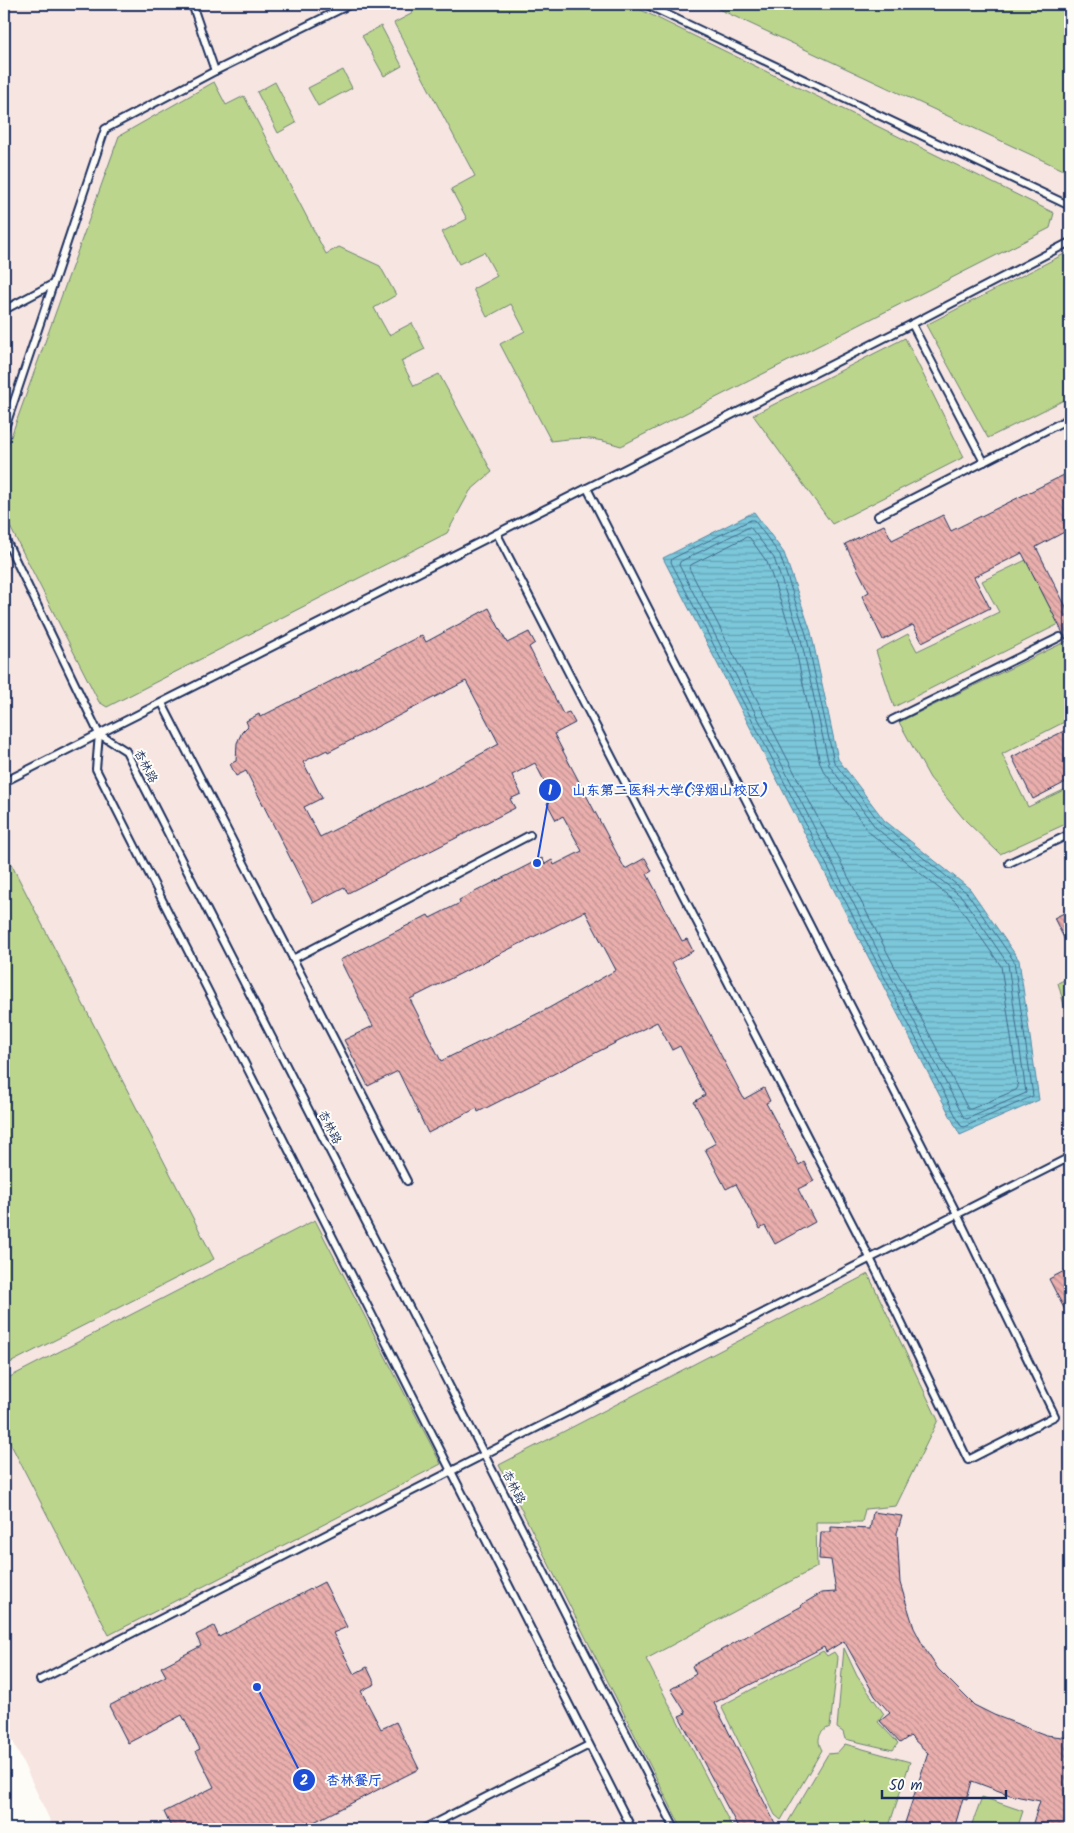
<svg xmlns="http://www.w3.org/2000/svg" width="1074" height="1833" viewBox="0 0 1074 1833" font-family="Kalam,'LXGW WenKai TC',sans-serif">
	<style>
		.built { fill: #f7e5e1 }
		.green { fill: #bcd58c; stroke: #6c8275 }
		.water { fill: url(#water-rules); stroke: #558aa8 }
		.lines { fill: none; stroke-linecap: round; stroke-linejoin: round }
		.shore { stroke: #416c90; stroke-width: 1 }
		.building { fill: url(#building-back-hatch); stroke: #1b2f5e; fill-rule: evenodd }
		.lane-casing { stroke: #1b2f5e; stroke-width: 10 }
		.lane { stroke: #fdfcf7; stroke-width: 6 }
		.labels { text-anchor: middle; stroke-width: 4; stroke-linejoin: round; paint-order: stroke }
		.street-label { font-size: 12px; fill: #1b2f5e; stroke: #fdfcf7 }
		.leader { fill: none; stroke: #1d4ed8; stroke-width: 2 }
		.callout-dot { fill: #1d4ed8; stroke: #fdfcf7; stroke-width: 2 }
		.mark-label { font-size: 15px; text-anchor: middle; font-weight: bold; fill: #fff }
		.callout-label { font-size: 14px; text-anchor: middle; font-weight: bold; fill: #1d4ed8; stroke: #fdfcf7; stroke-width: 4; stroke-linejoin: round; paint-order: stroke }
	</style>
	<defs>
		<pattern id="water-rules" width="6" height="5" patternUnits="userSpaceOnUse" patternTransform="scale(1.25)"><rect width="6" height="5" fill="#7bc7da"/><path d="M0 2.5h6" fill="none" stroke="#64a2b4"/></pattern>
		<pattern id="building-back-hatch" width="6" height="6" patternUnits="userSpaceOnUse" patternTransform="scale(1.25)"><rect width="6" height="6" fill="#eaafad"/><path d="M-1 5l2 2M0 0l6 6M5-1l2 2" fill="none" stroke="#bd8f90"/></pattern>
	</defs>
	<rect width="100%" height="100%" fill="#fdfcf7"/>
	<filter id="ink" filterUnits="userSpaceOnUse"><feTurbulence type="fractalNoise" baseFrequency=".02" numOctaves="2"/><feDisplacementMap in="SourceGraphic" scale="10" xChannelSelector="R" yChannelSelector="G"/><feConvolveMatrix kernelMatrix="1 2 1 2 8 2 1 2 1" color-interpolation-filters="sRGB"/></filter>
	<g filter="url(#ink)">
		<!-- built -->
		<path class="built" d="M 4,4 L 1070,4 L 1070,1829 L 54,1829 L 4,1722 Z"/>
		<!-- green -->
		<g class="green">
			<path d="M 408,4 L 629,4 L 1054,213 L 1050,228 L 621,446 C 592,437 581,437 551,441 L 500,344 L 525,331 L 511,304 L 487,317 L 473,289 L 497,276 L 484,252 L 459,264 L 442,232 L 467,219 L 451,189 L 475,176 L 394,23 L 413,13 Z"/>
			<path d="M 708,4 L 1070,4 L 1070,173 Z"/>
			<path d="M 381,26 L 402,66 L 384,76 L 362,36 Z"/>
			<path d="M 343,70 L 352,88 L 318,106 L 308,88 Z"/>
			<path d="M 214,82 L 226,105 L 244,96 L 326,254 L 339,247 L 380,266 L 396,295 L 374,308 L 389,335 L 412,323 L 425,349 L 401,361 L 414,386 L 439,374 L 492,472 L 470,491 L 447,533 L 107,707 L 99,702 L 4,515 L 4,456 L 119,136 Z"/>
			<path d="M 275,82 L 296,123 L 278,133 L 257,92 Z"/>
			<path d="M 1070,251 L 1070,397 L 988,438 L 926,325 Z"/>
			<path d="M 905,338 L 964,457 L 832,524 L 753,415 Z"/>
			<path d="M 1026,560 L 1059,624 L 894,707 L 876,651 L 908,634 L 917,651 L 999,612 L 982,581 Z"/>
			<path d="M 1067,641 L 1070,647 L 1070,719 L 1002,754 L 1028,807 L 1070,787 L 1070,822 L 1000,854 L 964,819 L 930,778 L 899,722 Z"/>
			<path d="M 4,850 L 214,1259 L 4,1366 Z"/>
			<path d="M 1070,977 L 1070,1027 L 1058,983 Z"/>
			<path d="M 315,1220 L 441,1464 L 109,1635 L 4,1431 L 4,1380 Z"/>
			<path d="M 868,1274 L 938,1420 L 896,1506 L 865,1509 L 862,1522 L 816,1522 L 817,1567 L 646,1659 L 733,1829 L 682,1829 L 499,1465 Z"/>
			<path d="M 844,1648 L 857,1676 L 884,1714 L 878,1722 L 898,1743 L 893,1750 L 845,1739 L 843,1732 L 837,1728 Z"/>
			<path d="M 823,1651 L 827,1656 L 834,1652 L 838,1658 L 830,1727 C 819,1731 816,1740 822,1750 L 781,1820 L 775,1815 L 721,1706 Z"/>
			<path d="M 845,1744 L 910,1762 L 888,1829 L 809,1829 L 788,1822 L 828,1754 L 837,1753 Z"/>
			<path d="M 982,1797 L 1023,1811 L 1017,1829 L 970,1829 Z"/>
		</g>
		<!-- water -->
		<path class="water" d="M 754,512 L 784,553 L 811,632 L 838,759 L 884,820 L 970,889 L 1019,960 L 1039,1100 L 960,1135 L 663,558 Z"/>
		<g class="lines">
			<!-- shore -->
			<g class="shore">
				<path d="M 751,520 L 754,520 L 780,555 L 806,634 L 834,762 L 880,823 L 967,893 L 1014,961 L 1033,1096 L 964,1127 L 961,1126 L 671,562 L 672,559 Z"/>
				<path d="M 750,527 L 774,558 L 800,635 L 829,765 L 876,828 L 962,897 L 1008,964 L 1026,1093 L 967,1119 L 964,1118 L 679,565 L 680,562 Z"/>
				<path d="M 747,537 L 750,538 L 767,562 L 793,637 L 820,763 L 823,770 L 870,833 L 956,902 L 1001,966 L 1018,1087 L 1016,1090 L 971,1109 L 968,1109 L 689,568 L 691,565 Z"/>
			</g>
		</g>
		<!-- building -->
		<g class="building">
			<path d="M 1070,472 L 1070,529 L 1036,547 L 1070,615 L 1070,647 L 1022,553 L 974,577 L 990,608 L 922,642 L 913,625 L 883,640 L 862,596 L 869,592 L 845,544 L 884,525 L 892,540 L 943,515 L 951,531 Z"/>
			<path d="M 489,608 L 507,643 L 529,632 L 535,643 L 529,647 L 563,714 L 569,712 L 575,723 L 554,734 L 625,869 L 645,858 L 652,871 L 647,874 L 682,941 L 687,939 L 693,951 L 672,962 L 744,1099 L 764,1088 L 770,1101 L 766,1103 L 799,1165 L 804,1162 L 814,1181 L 798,1189 L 815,1222 L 775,1244 L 765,1226 L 760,1229 L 736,1184 L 726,1189 L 705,1149 L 716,1143 L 694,1102 L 705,1095 L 680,1046 L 672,1050 L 657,1022 L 478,1112 L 477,1108 L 428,1133 L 398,1071 L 368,1086 L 344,1040 L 373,1026 L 340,960 L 428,915 L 430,918 L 460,903 L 459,900 L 542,858 L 545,864 L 552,860 L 554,865 L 582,851 L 563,816 L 556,820 L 547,803 L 554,800 L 535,763 L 512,775 L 521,794 L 510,799 L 515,808 L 348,893 L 344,887 L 313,903 L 246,771 L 236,776 L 230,764 L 236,761 L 237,743 L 242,732 L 248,726 L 246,721 L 259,714 L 260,717 L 422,635 L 426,642 ZM 466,681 L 499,744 L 450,771 L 320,837 L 304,807 L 322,798 L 303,762 L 327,750 L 328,752 ZM 585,911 L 616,970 L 549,1008 L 441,1061 L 410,999 Z"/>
			<path d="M 1070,728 L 1070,780 L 1033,799 L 1012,757 Z"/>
			<path d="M 1070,910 L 1070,950 L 1054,918 Z"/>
			<path d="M 1070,1268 L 1070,1320 L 1049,1279 Z"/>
			<path d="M 873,1512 L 902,1516 L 897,1533 L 900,1583 L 914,1628 L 926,1651 L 938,1669 L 974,1705 L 994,1715 L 1046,1735 L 1070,1738 L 1070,1829 L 1031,1829 L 1040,1801 L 1010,1795 L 972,1781 L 967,1799 L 963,1798 L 954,1829 L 903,1829 L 928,1753 L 910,1736 L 900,1743 L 880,1721 L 890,1713 L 875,1696 L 844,1641 L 826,1652 L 824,1647 L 714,1703 L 778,1829 L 739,1829 L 679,1716 L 686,1713 L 671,1689 L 696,1674 L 692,1666 L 802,1606 L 801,1605 L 821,1593 L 836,1592 L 831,1560 L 819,1559 L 821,1532 L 831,1532 L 831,1527 L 870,1529 Z"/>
			<path d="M 324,1582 L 347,1627 L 333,1633 L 354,1674 L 367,1667 L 375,1684 L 361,1691 L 381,1729 L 396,1722 L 419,1769 L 314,1822 L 317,1829 L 172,1829 L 164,1812 L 214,1787 L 196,1751 L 200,1749 L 182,1715 L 128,1743 L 109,1706 L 166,1676 L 161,1667 L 201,1646 L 196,1635 L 214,1626 L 219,1637 Z"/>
		</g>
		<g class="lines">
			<defs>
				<g id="lane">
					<path d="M 645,4 L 1070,206"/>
					<path d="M 215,71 L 351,4"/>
					<path d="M 4,310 L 53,284"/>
					<path d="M 912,324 L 984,462"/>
					<path d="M 4,431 L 105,129 L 215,71 L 192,4"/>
					<path d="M 878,516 L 1070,418"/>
					<path d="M 497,534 L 870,1258 L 968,1460 L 1055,1416 L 957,1214 L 587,488"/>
					<path d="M 4,536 L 99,734 L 912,324 L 1070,242"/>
					<path d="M 162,703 L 407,1181"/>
					<path d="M 892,720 L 1060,637"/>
					<path d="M 99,734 L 126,751 L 675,1829"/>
					<path d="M 99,734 L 96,769 L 632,1829"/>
					<path d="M 4,782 L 99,734"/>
					<path d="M 1009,863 L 1070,834"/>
					<path d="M 293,959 L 530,835"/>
					<path d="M 40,1680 L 1070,1157"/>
					<path d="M 423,1829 L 589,1745"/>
				</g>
			</defs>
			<!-- lane casing -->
			<use href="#lane" class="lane-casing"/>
			<!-- lane -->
			<use href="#lane" class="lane"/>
		</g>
	</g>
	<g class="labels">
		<!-- street labels -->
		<g class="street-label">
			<text transform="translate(146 766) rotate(62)" y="4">杏林路</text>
			<text transform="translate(330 1127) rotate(63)" y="4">杏林路</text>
			<text transform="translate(514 1487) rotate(63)" y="4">杏林路</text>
		</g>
	</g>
	<!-- callouts -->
	<path class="leader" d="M537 863L550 790M257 1687L304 1780"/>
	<g class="callout-dot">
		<circle cx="537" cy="863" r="5"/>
		<circle cx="257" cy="1687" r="5"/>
		<circle cx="550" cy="790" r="12"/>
		<circle cx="304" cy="1780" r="12"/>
	</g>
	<g class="mark-label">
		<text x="550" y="795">1</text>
		<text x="304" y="1785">2</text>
	</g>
	<g class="callout-label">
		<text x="670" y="795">山东第二医科大学(浮烟山校区)</text>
		<text x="354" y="1785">杏林餐厅</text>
	</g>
	<!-- margin -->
	<rect width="1074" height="1833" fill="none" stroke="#fdfcf7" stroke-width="20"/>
	<rect x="10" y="10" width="1054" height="1813" fill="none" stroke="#1b2f5e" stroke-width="2" filter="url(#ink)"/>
	<!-- scale -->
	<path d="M882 1790v8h124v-8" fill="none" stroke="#1b2f5e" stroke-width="2.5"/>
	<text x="889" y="1790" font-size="15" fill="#1b2f5e" stroke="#fdfcf7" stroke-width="4" paint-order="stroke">50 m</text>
</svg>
